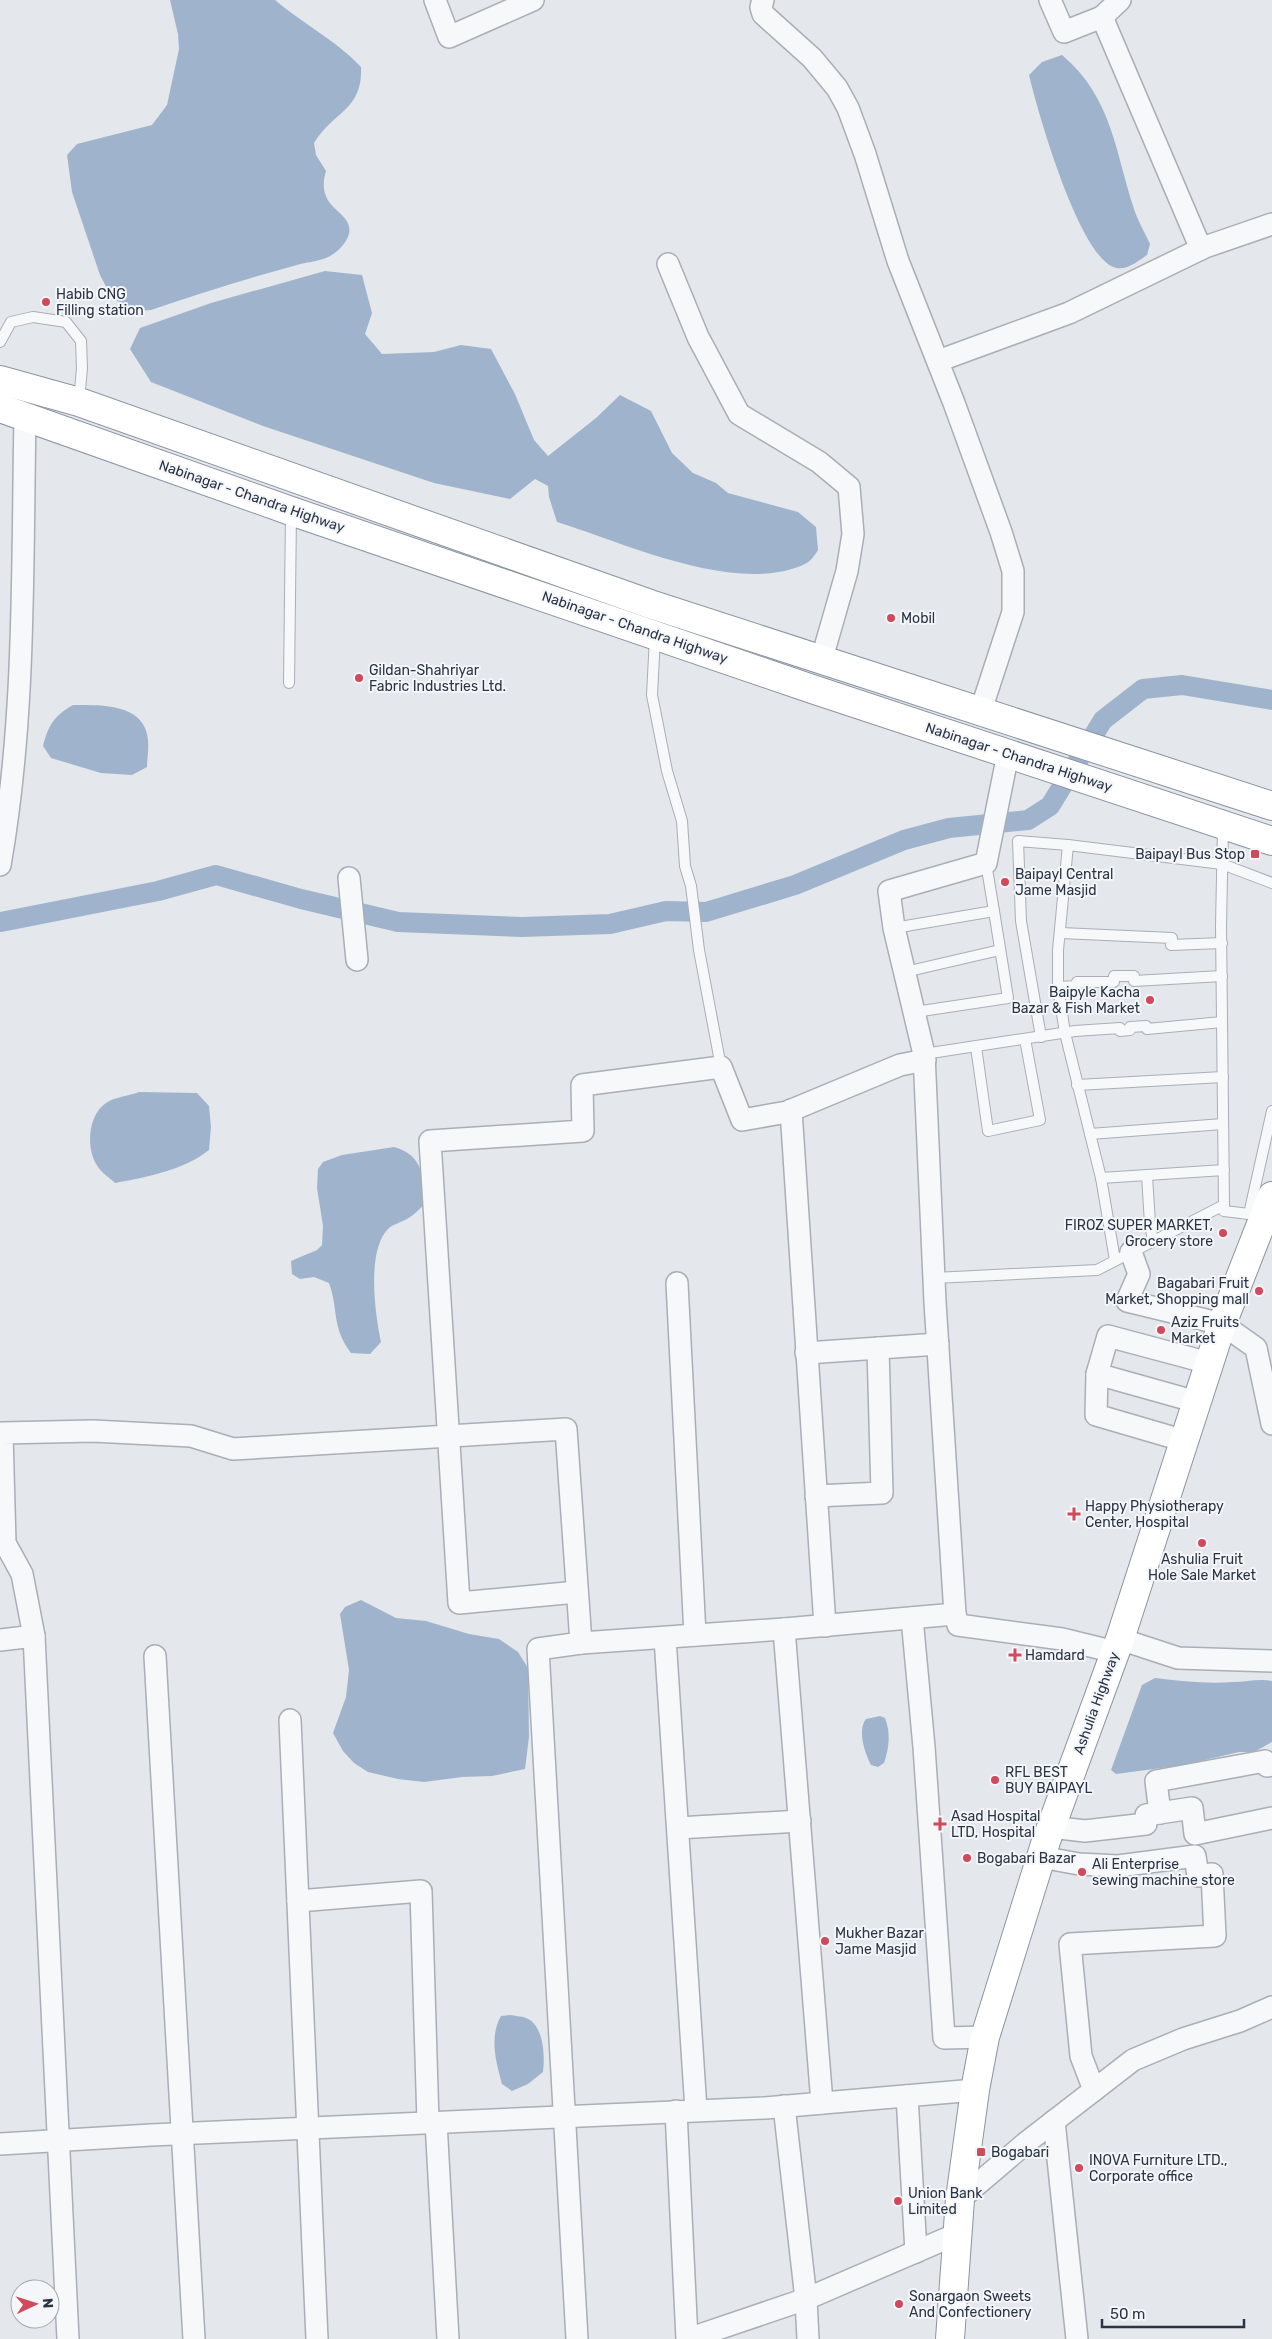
<svg xmlns="http://www.w3.org/2000/svg" width="1272" height="2339" viewBox="0 0 1272 2339" font-family="Rubik,sans-serif">
	<style>
		.water { fill: #9fb4cc }
		.lines { fill: none; stroke-linecap: round; stroke-linejoin: round }
		.canal { stroke: #9fb4cc; stroke-width: 20 }
		.lane-casing { stroke: #a9aeb7; stroke-width: 12 }
		.street-casing { stroke: #a9aeb7; stroke-width: 24 }
		.highway-casing { stroke: #8b94a3; stroke-width: 30 }
		.lane { stroke: #f7f8fa; stroke-width: 10 }
		.street { stroke: #f7f8fa; stroke-width: 21 }
		.highway { stroke: #fff; stroke-width: 28 }
		.poi-dot { fill: #d1495b; stroke: #f4f6f9; stroke-width: 2 }
		.labels { text-anchor: middle; stroke-width: 4; stroke-linejoin: round; paint-order: stroke }
		.poi-label { font-size: 14px; fill: #2b3445; stroke: #f4f6f9; text-anchor: start }
		.street-label { font-size: 14px; fill: #2b3445; stroke: #f4f6f9 }
	</style>
	<rect width="100%" height="100%" fill="#e4e7ec"/>
	<!-- water -->
	<g class="water">
		<path d="M 170,0 L 275,0 C 302,23 337,41 361,67 C 363,110 334,111 314,143 L 316,155 L 326,171 C 314,211 354,210 349,234 C 346,244 336,254 326,258 C 316,262 306,262 297,265 C 248,278 199,294 151,310 L 136,311 L 112,298 L 100,275 L 72,192 L 67,155 L 77,144 L 152,125 L 167,105 L 179,49 L 178,34 Z"/>
		<path d="M 1062,55 C 1112,97 1115,151 1134,209 C 1138,221 1145,233 1150,244 L 1147,255 C 1138,261 1126,272 1113,267 C 1078,252 1038,113 1029,75 L 1042,62 Z"/>
		<path d="M 325,271 L 362,275 L 372,313 L 365,334 L 382,354 L 434,352 L 461,345 L 491,349 L 515,394 L 534,440 L 548,456 L 596,418 L 620,395 L 651,411 L 672,453 L 693,473 L 716,483 L 728,493 L 798,512 L 816,527 L 818,550 C 815,555 810,562 805,564 C 737,596 625,543 557,522 L 549,497 L 548,486 L 535,479 L 510,499 L 434,483 L 263,426 L 151,382 L 130,349 L 140,328 L 211,303 Z"/>
		<path d="M 73,705 C 101,705 145,703 148,740 C 149,749 147,759 147,767 L 132,775 L 101,773 L 51,758 L 43,746 C 49,724 54,716 73,705 Z"/>
		<path d="M 139,1092 L 197,1093 L 209,1106 L 211,1127 L 209,1150 C 184,1170 147,1177 115,1183 C 110,1178 102,1173 98,1167 C 86,1150 87,1116 106,1103 C 114,1097 129,1096 139,1092 Z"/>
		<path d="M 394,1147 C 422,1154 425,1178 425,1204 C 419,1209 414,1215 407,1219 C 402,1222 394,1224 389,1228 C 366,1249 375,1314 381,1342 L 370,1354 L 351,1353 C 331,1326 339,1311 329,1283 L 314,1277 L 300,1279 L 292,1274 L 291,1261 L 317,1250 L 322,1245 L 323,1226 L 317,1188 L 318,1169 L 323,1162 L 342,1155 Z"/>
		<path d="M 361,1600 L 396,1618 L 426,1621 L 469,1634 L 499,1639 L 518,1652 L 528,1668 L 529,1737 L 525,1769 L 492,1776 L 462,1777 L 424,1782 L 398,1779 L 368,1772 L 354,1763 L 343,1751 L 333,1733 L 346,1697 L 349,1670 L 340,1614 L 345,1607 Z"/>
		<path d="M 1155,1678 C 1180,1681 1207,1684 1233,1682 C 1247,1682 1258,1678 1272,1681 L 1272,1742 L 1254,1752 L 1239,1752 L 1184,1765 L 1116,1774 L 1111,1770 L 1142,1685 Z"/>
		<path d="M 880,1716 L 885,1718 C 891,1733 889,1748 884,1763 L 878,1767 L 871,1765 C 865,1754 857,1730 866,1719 Z"/>
		<path d="M 510,2015 C 515,2016 521,2016 526,2018 C 544,2025 545,2056 543,2072 L 528,2084 L 512,2091 L 502,2084 C 496,2062 489,2037 501,2016 Z"/>
	</g>
	<g class="lines">
		<!-- canal -->
		<path class="canal" d="M 1,922 L 158,891 L 216,875 L 301,899 L 398,922 L 522,927 L 610,924 L 666,911 L 706,912 L 795,885 L 904,840 L 949,828 L 1028,820 L 1050,806 L 1103,720 L 1143,689 L 1182,685 L 1272,700"/>
		<defs>
			<g id="lane">
				<path d="M 0,342 L 11,322 L 33,317 L 66,322 L 81,341 L 82,368 L 79,401"/>
				<path d="M 655,637 L 652,695 L 667,771 L 682,821 L 685,866 L 691,886 L 699,950 L 721,1067"/>
				<path d="M 289,683 L 291,512"/>
				<path d="M 1223,826 L 1221,926 L 1224,1205 L 1224,1211 L 1249,1214 L 1261,1218"/>
				<path d="M 894,928 L 994,911 L 986,863"/>
				<path d="M 1061,933 L 1172,938 L 1171,945 L 1222,943"/>
				<path d="M 905,972 L 1000,950"/>
				<path d="M 1058,987 L 1077,986 L 1077,982 L 1114,982 L 1114,976 L 1134,976 L 1134,981 L 1222,976"/>
				<path d="M 915,1012 L 1008,998 L 994,911"/>
				<path d="M 1041,1037 L 1021,921 L 1018,841 L 1068,845"/>
				<path d="M 976,1047 L 988,1131 L 1040,1120 L 1025,1039"/>
				<path d="M 924,1054 L 1075,1031 L 1120,1028 L 1120,1031 L 1130,1030 L 1130,1027 L 1146,1026 L 1147,1029 L 1222,1022"/>
				<path d="M 1077,1085 L 1223,1077"/>
				<path d="M 1090,1134 L 1223,1124"/>
				<path d="M 1147,1175 L 1150,1224 L 1153,1241"/>
				<path d="M 1101,1178 L 1224,1170"/>
				<path d="M 1249,1214 L 1272,1111"/>
				<path d="M 1115,1260 L 1101,1178 L 1065,1033 L 1058,987 L 1058,950 L 1068,845 L 1222,864 L 1272,883"/>
				<path d="M 934,1278 L 1097,1270 L 1224,1205"/>
			</g>
			<g id="street">
				<path d="M 435,0 L 449,37 L 533,0"/>
				<path d="M 763,0 L 761,7 L 763,14 L 812,58 L 837,88 L 848,108 L 865,154 L 898,261 L 954,403 L 1001,532 L 1013,571 L 1013,612 L 980,713"/>
				<path d="M 1050,0 L 1064,32 L 1102,17 L 1201,249"/>
				<path d="M 1102,17 L 1120,0"/>
				<path d="M 668,264 L 698,337 L 739,414 L 819,462 L 849,487 L 853,534 L 847,571 L 824,651 L 817,659"/>
				<path d="M 938,361 L 1069,313 L 1205,247 L 1272,224"/>
				<path d="M 0,865 C 26,717 22,566 25,417"/>
				<path d="M 349,878 L 357,960"/>
				<path d="M 791,1110 L 825,1626"/>
				<path d="M 1131,1252 L 1139,1274 L 1127,1301 L 1222,1324 L 1256,1348 L 1272,1424"/>
				<path d="M 677,1283 L 695,1635"/>
				<path d="M 806,1353 L 938,1344"/>
				<path d="M 1097,1374 L 1096,1415 L 1185,1441"/>
				<path d="M 1197,1402 L 1097,1374 L 1108,1336 L 1209,1363"/>
				<path d="M 816,1496 L 882,1493 L 878,1348"/>
				<path d="M 577,1592 L 459,1603 L 430,1141 L 583,1131 L 582,1085 L 721,1067 L 742,1120 L 787,1112 L 900,1065 L 925,1060"/>
				<path d="M 955,1614 L 958,1625 L 1062,1639 L 1115,1652"/>
				<path d="M 912,1618 L 924,1747 L 944,2038 L 985,2037"/>
				<path d="M 784,1629 L 822,2103"/>
				<path d="M 34,1636 L 22,1574 L 5,1543 L 2,1433 L 93,1431 L 191,1436 L 233,1449 L 566,1429 L 581,1643 L 538,1649 L 577,2339"/>
				<path d="M 665,1638 L 696,2110"/>
				<path d="M 1120,1639 L 1178,1658 L 1272,1661"/>
				<path d="M 0,1640 L 34,1636 L 68,2339"/>
				<path d="M 581,1643 L 784,1629 L 955,1614 L 935,1302 L 924,1054 L 894,928 L 889,891 L 986,863 L 1008,754"/>
				<path d="M 155,1656 L 194,2339"/>
				<path d="M 290,1720 L 317,2339"/>
				<path d="M 1160,1813 L 1156,1781 L 1265,1761 L 1267,1766 L 1272,1765"/>
				<path d="M 1051,1827 L 1085,1831 L 1146,1824 L 1146,1815 L 1192,1808 L 1195,1834 L 1272,1818"/>
				<path d="M 678,1828 L 800,1821"/>
				<path d="M 1041,1857 L 1079,1864 L 1118,1866 L 1195,1856 L 1198,1876 L 1212,1874 L 1215,1936 L 1070,1944 L 1081,2056 L 1094,2090"/>
				<path d="M 298,1901 L 421,1891 L 428,2122"/>
				<path d="M 907,2096 L 916,2252"/>
				<path d="M 784,2106 L 806,2299 L 808,2339"/>
				<path d="M 676,2111 L 687,2339"/>
				<path d="M 1054,2121 L 1077,2339"/>
				<path d="M 436,2122 L 448,2339"/>
				<path d="M 0,2144 L 151,2135 L 765,2108 L 975,2090"/>
				<path d="M 960,2199 L 1027,2142 L 1133,2060 L 1183,2039 L 1240,2021 L 1272,2007"/>
				<path d="M 688,2339 L 806,2299 L 957,2234"/>
			</g>
			<g id="highway">
				<path d="M 0,380 L 79,402 L 650,604 L 1272,806"/>
				<path d="M 0,408 L 291,511 L 812,689 L 1272,841"/>
				<path d="M 950,2339 L 960,2199 L 975,2090 L 985,2037 L 1046,1841 L 1120,1639 L 1222,1324 L 1272,1196"/>
			</g>
		</defs>
		<!-- lane casing -->
		<use href="#lane" class="lane-casing"/>
		<!-- street casing -->
		<use href="#street" class="street-casing"/>
		<!-- highway casing -->
		<use href="#highway" class="highway-casing"/>
		<!-- lane -->
		<use href="#lane" class="lane"/>
		<!-- street -->
		<use href="#street" class="street"/>
		<!-- highway -->
		<use href="#highway" class="highway"/>
	</g>
	<!-- markers -->
	<g class="poi-dot">
		<circle cx="46" cy="302" r="5"/>
		<circle cx="891" cy="618" r="5"/>
		<circle cx="359" cy="678" r="5"/>
		<rect x="1250" y="849" width="10" height="10" rx="2.5"/>
		<circle cx="1005" cy="882" r="5"/>
		<circle cx="1150" cy="1000" r="5"/>
		<circle cx="1223" cy="1233" r="5"/>
		<circle cx="1259" cy="1291" r="5"/>
		<circle cx="1161" cy="1330" r="5"/>
		<path d="M1071.5 1506.5h5v5h5v5h-5v5h-5v-5h-5v-5h5z"/>
		<circle cx="1202" cy="1543" r="5"/>
		<path d="M1012.5 1647.5h5v5h5v5h-5v5h-5v-5h-5v-5h5z"/>
		<circle cx="995" cy="1780" r="5"/>
		<path d="M937.5 1816.5h5v5h5v5h-5v5h-5v-5h-5v-5h5z"/>
		<circle cx="967" cy="1858" r="5"/>
		<circle cx="1082" cy="1872" r="5"/>
		<circle cx="825" cy="1941" r="5"/>
		<rect x="976" y="2147" width="10" height="10" rx="2.5"/>
		<circle cx="1079" cy="2168" r="5"/>
		<circle cx="898" cy="2201" r="5"/>
		<circle cx="899" cy="2304" r="5"/>
	</g>
	<g class="labels">
		<!-- poi labels -->
		<g class="poi-label">
			<text x="56" y="299">Habib CNG<tspan x="56" dy="16">Filling station</tspan></text>
			<text x="901" y="623">Mobil</text>
			<text x="369" y="675">Gildan-Shahriyar<tspan x="369" dy="16">Fabric Industries Ltd.</tspan></text>
			<text x="1245" y="859" text-anchor="end">Baipayl Bus Stop</text>
			<text x="1015" y="879">Baipayl Central<tspan x="1015" dy="16">Jame Masjid</tspan></text>
			<text x="1140" y="997" text-anchor="end">Baipyle Kacha<tspan x="1140" dy="16">Bazar &amp; Fish Market</tspan></text>
			<text x="1213" y="1230" text-anchor="end">FIROZ SUPER MARKET,<tspan x="1213" dy="16">Grocery store</tspan></text>
			<text x="1249" y="1288" text-anchor="end">Bagabari Fruit<tspan x="1249" dy="16">Market, Shopping mall</tspan></text>
			<text x="1171" y="1327">Aziz Fruits<tspan x="1171" dy="16">Market</tspan></text>
			<text x="1085" y="1511">Happy Physiotherapy<tspan x="1085" dy="16">Center, Hospital</tspan></text>
			<text x="1202" y="1564" text-anchor="middle">Ashulia Fruit<tspan x="1202" dy="16">Hole Sale Market</tspan></text>
			<text x="1025" y="1660">Hamdard</text>
			<text x="1005" y="1777">RFL BEST<tspan x="1005" dy="16">BUY BAIPAYL</tspan></text>
			<text x="951" y="1821">Asad Hospital<tspan x="951" dy="16">LTD, Hospital</tspan></text>
			<text x="977" y="1863">Bogabari Bazar</text>
			<text x="1092" y="1869">Ali Enterprise<tspan x="1092" dy="16">sewing machine store</tspan></text>
			<text x="835" y="1938">Mukher Bazar<tspan x="835" dy="16">Jame Masjid</tspan></text>
			<text x="991" y="2157">Bogabari</text>
			<text x="1089" y="2165">INOVA Furniture LTD.,<tspan x="1089" dy="16">Corporate office</tspan></text>
			<text x="908" y="2198">Union Bank<tspan x="908" dy="16">Limited</tspan></text>
			<text x="909" y="2301">Sonargaon Sweets<tspan x="909" dy="16">And Confectionery</tspan></text>
		</g>
		<!-- street labels -->
		<g class="street-label">
			<text transform="translate(252 496) rotate(19)" y="5">Nabinagar - Chandra Highway</text>
			<text transform="translate(635 627) rotate(19)" y="5">Nabinagar - Chandra Highway</text>
			<text transform="translate(1019 757) rotate(18)" y="5">Nabinagar - Chandra Highway</text>
			<text transform="translate(1096 1703) rotate(-70)" y="5">Ashulia Highway</text>
		</g>
	</g>
	<!-- north arrow -->
	<g transform="translate(35 2304) rotate(86)"><circle r="24" fill="#f4f6f9" stroke="#a4a8b1"/>
	<path d="M0-4L9 19L0 12L-9 19Z" fill="#d1495b"/>
	<text y="-8" font-size="14" font-weight="bold" text-anchor="middle" fill="#2b3445">N</text>
	</g>
	<!-- scale -->
	<path d="M1102 2319v8h142v-8" fill="none" stroke="#2b3445" stroke-width="2.5"/>
	<text x="1110" y="2319" font-size="15" fill="#2b3445" stroke="#f4f6f9" stroke-width="4" paint-order="stroke">50 m</text>
</svg>
